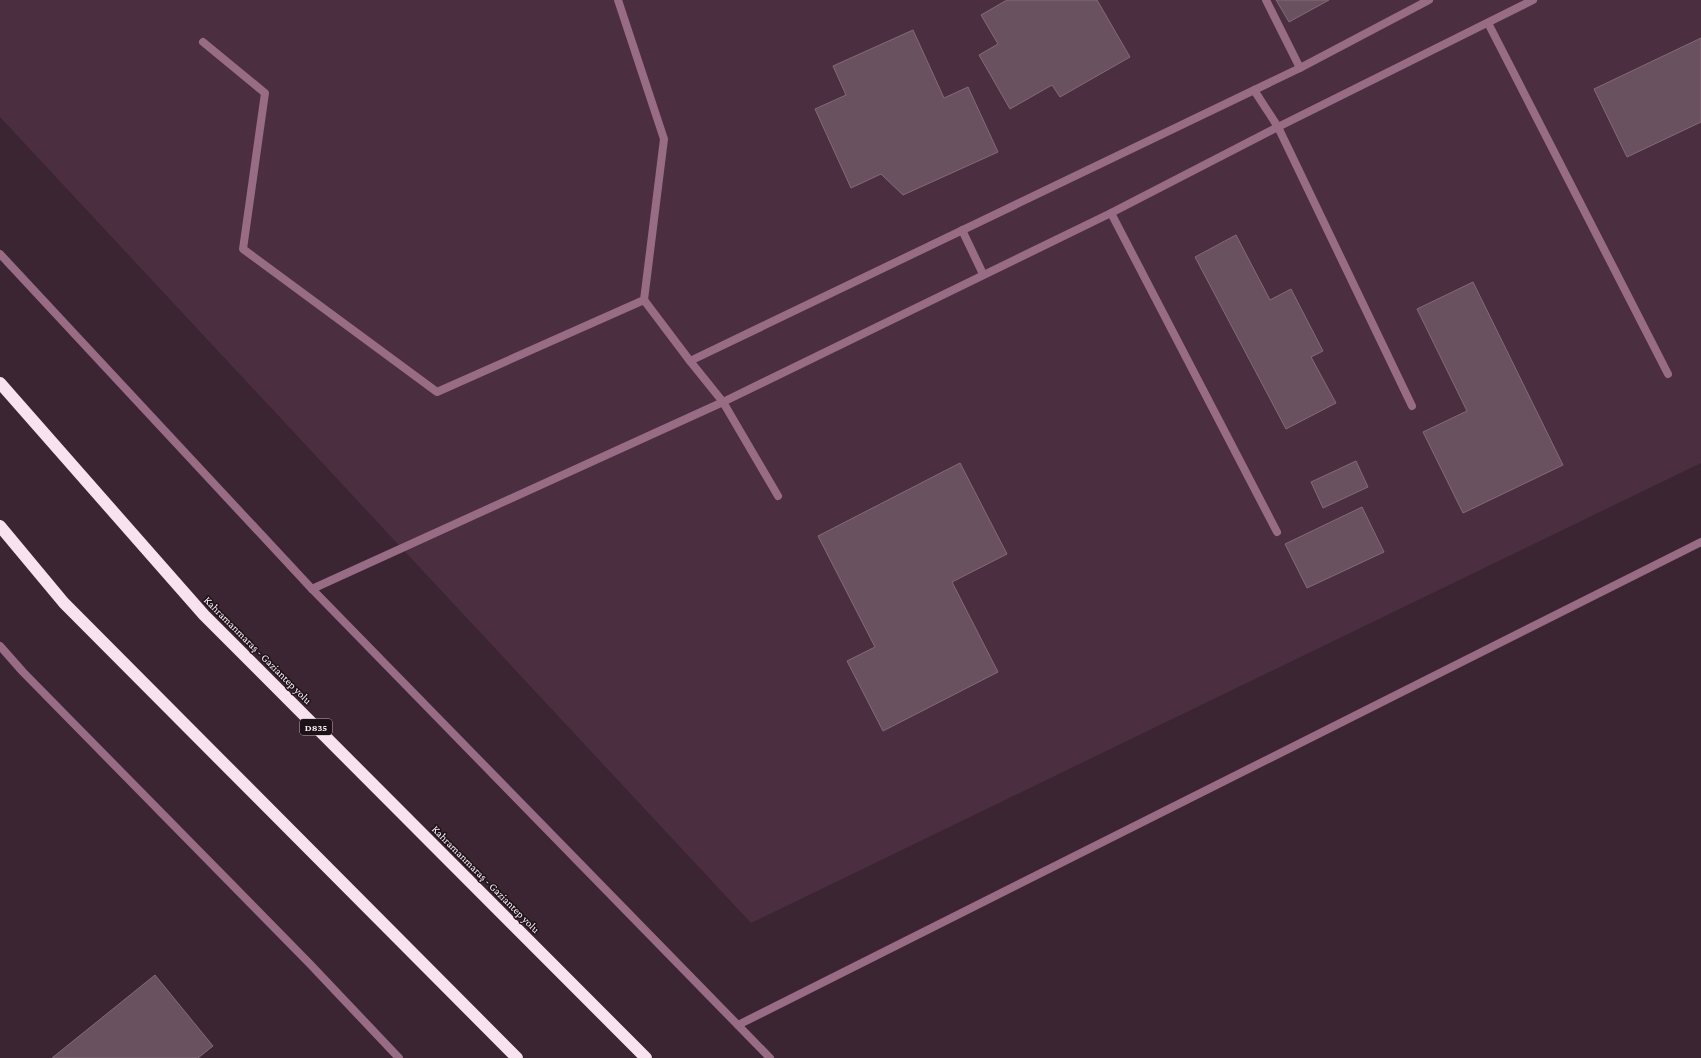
<svg xmlns="http://www.w3.org/2000/svg" width="1701" height="1058" viewBox="0 0 1701 1058" font-family="'Crimson Pro',serif">
	<style>
		.built { fill: #4b2e3f }
		.building { fill: #6a515f; stroke: #856a78 }
		.lines { fill: none; stroke-linecap: round; stroke-linejoin: round }
		.lane { stroke: #986c84; stroke-width: 8 }
		.street { stroke: #986c84; stroke-width: 8 }
		.highway { stroke: #f8e2ee; stroke-width: 12 }
		.labels { text-anchor: middle; stroke-width: 3; stroke-linejoin: round; paint-order: stroke }
		.shield { fill: #1c1218; stroke: #bbadb4; stroke-width: 1 }
		.shield-label { font-size: 10px; font-weight: bold; fill: #ffeff7 }
		.street-label { font-size: 11px; fill: #ffeff7; stroke: #1c1218 }
	</style>
	<rect width="100%" height="100%" fill="#3c2532"/>
	<!-- built -->
	<path class="built" d="M 0,0 L 1701,0 L 1701,463 L 751,923 L 0,117 Z"/>
	<!-- building -->
	<g class="building">
		<path d="M 1007,0 L 1097,0 L 1130,57 L 1060,97 L 1052,85 L 1010,109 L 979,55 L 998,44 L 981,15 Z"/>
		<path d="M 1276,0 L 1329,0 L 1289,22 Z"/>
		<path d="M 913,30 L 944,98 L 968,87 L 998,152 L 903,195 L 881,174 L 851,188 L 815,109 L 846,95 L 833,66 Z"/>
		<path d="M 1701,38 L 1701,122 L 1627,157 L 1594,89 Z"/>
		<path d="M 1236,235 L 1270,300 L 1291,289 L 1323,351 L 1311,357 L 1336,403 L 1286,429 L 1195,257 Z"/>
		<path d="M 1473,282 L 1563,465 L 1463,513 L 1423,432 L 1467,411 L 1417,309 Z"/>
		<path d="M 1356,461 L 1368,487 L 1323,508 L 1311,482 Z"/>
		<path d="M 960,463 L 1007,554 L 952,582 L 998,672 L 883,731 L 847,661 L 875,647 L 818,536 Z"/>
		<path d="M 1362,507 L 1384,552 L 1307,588 L 1285,544 Z"/>
		<path d="M 155,975 L 213,1046 L 198,1058 L 52,1058 Z"/>
	</g>
	<g class="lines">
		<!-- lane -->
		<g class="lane">
			<path d="M 618,0 L 664,139 L 644,300"/>
			<path d="M 1266,0 L 1300,68"/>
			<path d="M 1488,23 L 1668,374"/>
			<path d="M 203,42 L 265,93 L 243,249 L 437,392 L 644,300 L 690,361 L 1300,68 L 1429,0"/>
			<path d="M 1254,90 L 1278,127 L 1412,406"/>
			<path d="M 1111,213 L 1277,532"/>
			<path d="M 962,230 L 983,274"/>
			<path d="M 690,361 L 723,402 L 778,496"/>
			<path d="M 312,589 L 723,402 L 1111,213 L 1278,127 L 1533,0"/>
		</g>
		<!-- street -->
		<g class="street">
			<path d="M 0,254 L 312,589 L 770,1058"/>
			<path d="M 0,646 L 23,672 L 309,963 L 399,1058"/>
			<path d="M 738,1025 L 1701,542"/>
		</g>
		<!-- highway -->
		<g class="highway">
			<path d="M 0,383 L 204,615 L 646,1058"/>
			<path d="M 0,526 L 64,603 L 517,1058"/>
		</g>
	</g>
	<g class="labels">
		<!-- shield labels -->
		<rect class="shield" x="300" y="719" width="32" height="16" rx="3"/>
		<g class="shield-label">
			<text x="316" y="731">D835</text>
		</g>
		<!-- street labels -->
		<g class="street-label">
			<text transform="translate(258 650) rotate(45)" y="4">Kahramanmaraş - Gaziantep yolu</text>
			<text transform="translate(486 879) rotate(45)" y="4">Kahramanmaraş - Gaziantep yolu</text>
		</g>
	</g>
</svg>
